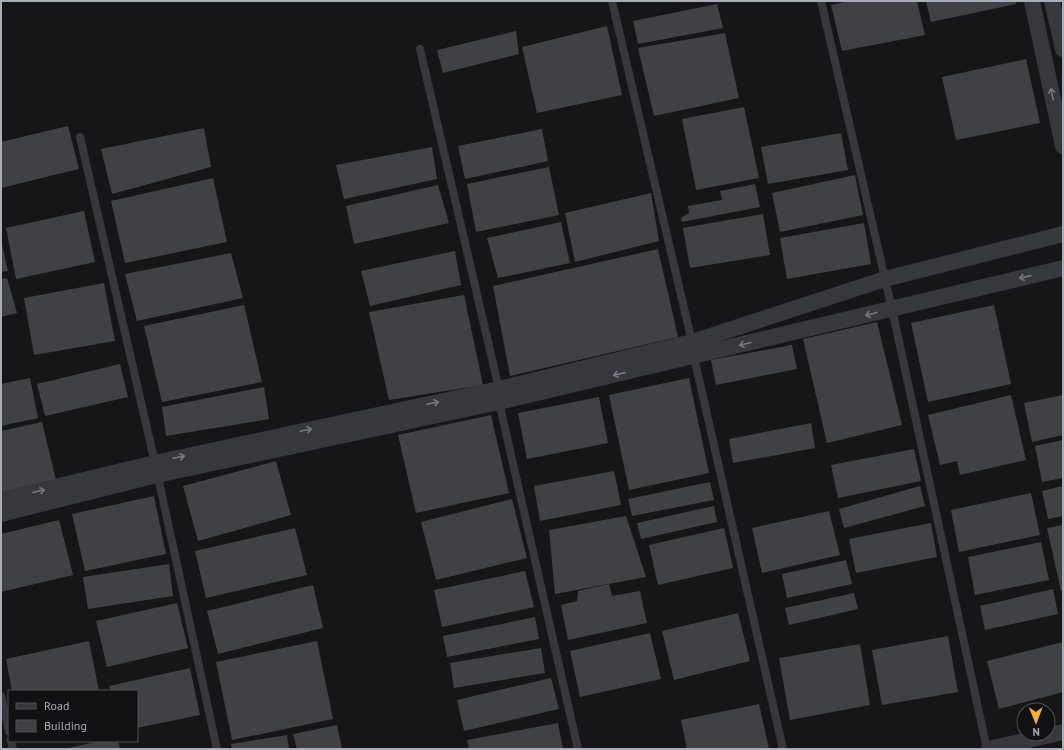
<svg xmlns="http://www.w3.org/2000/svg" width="1064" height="750" viewBox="0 0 1064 750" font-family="'PT Sans',sans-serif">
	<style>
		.building { fill: #404145 }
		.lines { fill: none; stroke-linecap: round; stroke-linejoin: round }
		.lane { stroke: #37383d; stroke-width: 8 }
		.street { stroke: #37383d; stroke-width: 16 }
		.oneway { stroke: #757881 }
	</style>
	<rect width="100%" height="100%" fill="#161618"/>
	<!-- building -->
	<g class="building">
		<path d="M 849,1 L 917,1 L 925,35 L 842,51 L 831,5 Z"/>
		<path d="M 926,1 L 1015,1 L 1016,4 L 931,22 Z"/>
		<path d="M 717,4 L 723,28 L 638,44 L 633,21 Z"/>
		<path d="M 607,26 L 622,95 L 537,113 L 522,47 Z"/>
		<path d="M 516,31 L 519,54 L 443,73 L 437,50 Z"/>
		<path d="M 725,33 L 739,98 L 654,116 L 638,48 Z"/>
		<path d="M 1026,59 L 1040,123 L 956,140 L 942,77 Z"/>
		<path d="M 744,107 L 759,178 L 696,190 L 682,119 Z"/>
		<path d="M 68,126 L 79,169 L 1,188 L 1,142 Z"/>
		<path d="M 204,128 L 211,167 L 112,194 L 101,149 Z"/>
		<path d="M 542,129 L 548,161 L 465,179 L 458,146 Z"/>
		<path d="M 841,133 L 848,170 L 768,184 L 761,147 Z"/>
		<path d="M 432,147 L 437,179 L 344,199 L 336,165 Z"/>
		<path d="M 549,167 L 559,215 L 476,232 L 467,184 Z"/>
		<path d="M 855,175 L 863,215 L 780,232 L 772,193 Z"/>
		<path d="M 213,178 L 227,242 L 125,263 L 111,201 Z"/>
		<path d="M 755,184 L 760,207 L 682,222 L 681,218 L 689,213 L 688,206 L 722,200 L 720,191 Z"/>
		<path d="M 438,185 L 449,223 L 354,244 L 346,206 Z"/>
		<path d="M 651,193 L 659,241 L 575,262 L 565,213 Z"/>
		<path d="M 84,211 L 95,262 L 16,279 L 6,228 Z"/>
		<path d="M 763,214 L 770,255 L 690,268 L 683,228 Z"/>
		<path d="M 561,222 L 570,263 L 498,278 L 487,238 Z"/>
		<path d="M 864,223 L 871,264 L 787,279 L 780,238 Z"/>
		<path d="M 1,240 L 8,271 L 1,272 Z"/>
		<path d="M 658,249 L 678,337 L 510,376 L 493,286 Z"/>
		<path d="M 455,251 L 461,285 L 370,306 L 361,271 Z"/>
		<path d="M 231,253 L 243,298 L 137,321 L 125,274 Z"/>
		<path d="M 7,278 L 17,313 L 1,317 L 1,279 Z"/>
		<path d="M 104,283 L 115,341 L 34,355 L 24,298 Z"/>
		<path d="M 464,295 L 483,385 L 389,400 L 369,312 Z"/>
		<path d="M 244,305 L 262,382 L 162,402 L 144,326 Z"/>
		<path d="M 994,305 L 1011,384 L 928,402 L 911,323 Z"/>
		<path d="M 877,322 L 902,425 L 827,443 L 803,339 Z"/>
		<path d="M 792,345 L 797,369 L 716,385 L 711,360 Z"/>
		<path d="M 120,364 L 128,397 L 45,416 L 37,384 Z"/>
		<path d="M 30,378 L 38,418 L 1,426 L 1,384 Z"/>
		<path d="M 689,378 L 709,473 L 629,490 L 609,395 Z"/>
		<path d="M 264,387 L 269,419 L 166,436 L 162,407 Z"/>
		<path d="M 1011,395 L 1026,460 L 960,475 L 957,461 L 940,465 L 928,415 Z"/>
		<path d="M 1063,395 L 1063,435 L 1032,442 L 1024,403 Z"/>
		<path d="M 599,397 L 608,443 L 527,459 L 518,413 Z"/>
		<path d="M 491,415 L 509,493 L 416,513 L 398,435 Z"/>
		<path d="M 42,422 L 56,480 L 1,493 L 1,431 Z"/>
		<path d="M 811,423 L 815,448 L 733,463 L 729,439 Z"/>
		<path d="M 1063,440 L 1063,478 L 1042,482 L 1035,446 Z"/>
		<path d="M 914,449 L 921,481 L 838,498 L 831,465 Z"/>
		<path d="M 276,461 L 291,515 L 198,541 L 183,486 Z"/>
		<path d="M 614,471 L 621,505 L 540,521 L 534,486 Z"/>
		<path d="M 710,482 L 714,500 L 632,516 L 628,499 Z"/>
		<path d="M 920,486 L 925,506 L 844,528 L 839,509 Z"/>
		<path d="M 1063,486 L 1063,516 L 1048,519 L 1042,491 Z"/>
		<path d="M 1031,493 L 1040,535 L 959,552 L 951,510 Z"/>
		<path d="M 154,496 L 166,554 L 85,571 L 72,514 Z"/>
		<path d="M 512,499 L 527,558 L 436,580 L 421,522 Z"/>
		<path d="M 714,506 L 717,522 L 641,539 L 637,523 Z"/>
		<path d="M 829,511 L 840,555 L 762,573 L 752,528 Z"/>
		<path d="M 626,516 L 646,577 L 555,594 L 549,530 Z"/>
		<path d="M 59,520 L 73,575 L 1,592 L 1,534 Z"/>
		<path d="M 931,523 L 937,557 L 856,573 L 849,539 Z"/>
		<path d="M 1063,525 L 1063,590 L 1061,591 L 1047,528 Z"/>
		<path d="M 295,528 L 307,575 L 206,598 L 195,551 Z"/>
		<path d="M 724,528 L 733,568 L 658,585 L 649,545 Z"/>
		<path d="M 1041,542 L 1049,580 L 975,595 L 968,557 Z"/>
		<path d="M 846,560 L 852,584 L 787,598 L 782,574 Z"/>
		<path d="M 169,564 L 173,596 L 88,609 L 83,577 Z"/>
		<path d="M 525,571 L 534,607 L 442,627 L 434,590 Z"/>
		<path d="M 609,584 L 612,596 L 640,591 L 647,623 L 568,640 L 561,605 L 577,601 L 578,591 Z"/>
		<path d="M 313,585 L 323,628 L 218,654 L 207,611 Z"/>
		<path d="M 1053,589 L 1058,614 L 985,630 L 980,606 Z"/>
		<path d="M 854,593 L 858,609 L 789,625 L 785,608 Z"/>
		<path d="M 177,603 L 188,648 L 107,667 L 96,621 Z"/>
		<path d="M 738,613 L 750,661 L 674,680 L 662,631 Z"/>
		<path d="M 535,617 L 539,639 L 447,657 L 443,636 Z"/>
		<path d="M 650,633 L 661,679 L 580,697 L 570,651 Z"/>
		<path d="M 948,636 L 958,692 L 882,705 L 872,650 Z"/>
		<path d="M 89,641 L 99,691 L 12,691 L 6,659 Z"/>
		<path d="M 317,641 L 333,719 L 232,740 L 216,662 Z"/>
		<path d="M 1063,642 L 1063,692 L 999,709 L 987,661 Z"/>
		<path d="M 860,644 L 870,705 L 790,720 L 779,658 Z"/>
		<path d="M 541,648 L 545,673 L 454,688 L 450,663 Z"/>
		<path d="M 190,668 L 200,715 L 137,728 L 137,691 L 111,691 L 109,686 Z"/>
		<path d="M 551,678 L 559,709 L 464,731 L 457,700 Z"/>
		<path d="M 759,704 L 769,749 L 687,749 L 681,720 Z"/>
		<path d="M 558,723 L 563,749 L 469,749 L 467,740 Z"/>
		<path d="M 337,725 L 342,749 L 297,749 L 293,734 Z"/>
		<path d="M 287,735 L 289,749 L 232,749 L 231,744 Z"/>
		<path d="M 100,741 L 118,741 L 120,749 L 64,749 Z"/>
	</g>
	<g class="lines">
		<!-- lane -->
		<g class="lane">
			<path d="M 612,1 L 692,342 L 694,357 L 783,749"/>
			<path d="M 821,1 L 892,309 L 987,749"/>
			<path d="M 420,49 L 499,389 L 499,402 L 578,749"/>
			<path d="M 80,137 L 155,463 L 217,749"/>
			<path d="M 1,696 L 9,731"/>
			<path d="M 11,741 L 13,749"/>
		</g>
		<!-- street -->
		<g class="street">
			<path d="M 1032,1 L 1063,146"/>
			<path d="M 1052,1 L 1063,49"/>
			<path d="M 1,500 L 155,463 L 499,389 L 692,342 L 885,279 L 1063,234"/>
			<path d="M 1,514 L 157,475 L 499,402 L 1063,268"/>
			<path d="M 989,749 L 1063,732"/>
		</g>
	</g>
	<!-- one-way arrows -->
	<defs><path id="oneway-shaft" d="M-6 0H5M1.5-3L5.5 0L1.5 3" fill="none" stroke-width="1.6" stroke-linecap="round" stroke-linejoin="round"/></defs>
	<g class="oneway">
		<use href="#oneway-shaft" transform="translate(1052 94) rotate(-102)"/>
		<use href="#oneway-shaft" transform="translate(1025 277) rotate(167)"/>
		<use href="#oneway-shaft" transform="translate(871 314) rotate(166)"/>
		<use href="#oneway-shaft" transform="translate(745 344) rotate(166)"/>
		<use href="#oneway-shaft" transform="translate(619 374) rotate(167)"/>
		<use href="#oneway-shaft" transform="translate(433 403) rotate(-12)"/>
		<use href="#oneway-shaft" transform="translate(306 430) rotate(-12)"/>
		<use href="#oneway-shaft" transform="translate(179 457) rotate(-12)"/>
		<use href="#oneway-shaft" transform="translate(39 491) rotate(-14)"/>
	</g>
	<!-- border -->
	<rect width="1064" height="750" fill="none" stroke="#a8adb8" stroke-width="4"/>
	<!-- legend -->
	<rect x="8" y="690" width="130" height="52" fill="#111113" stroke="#4d4f55"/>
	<rect x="16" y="703" width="20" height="6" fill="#37383d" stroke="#4d4f55"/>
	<text x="44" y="710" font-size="12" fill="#a8adb8">Road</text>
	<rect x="16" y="720" width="20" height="12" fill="#404145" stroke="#4d4f55"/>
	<text x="44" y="730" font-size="12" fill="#a8adb8">Building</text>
	<!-- north arrow -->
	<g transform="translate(1036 722) rotate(179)"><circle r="19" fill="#111113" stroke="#4d4f55"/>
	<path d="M0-3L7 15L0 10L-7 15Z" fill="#f2b134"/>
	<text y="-6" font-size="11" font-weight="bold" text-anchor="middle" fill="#a8adb8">N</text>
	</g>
</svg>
